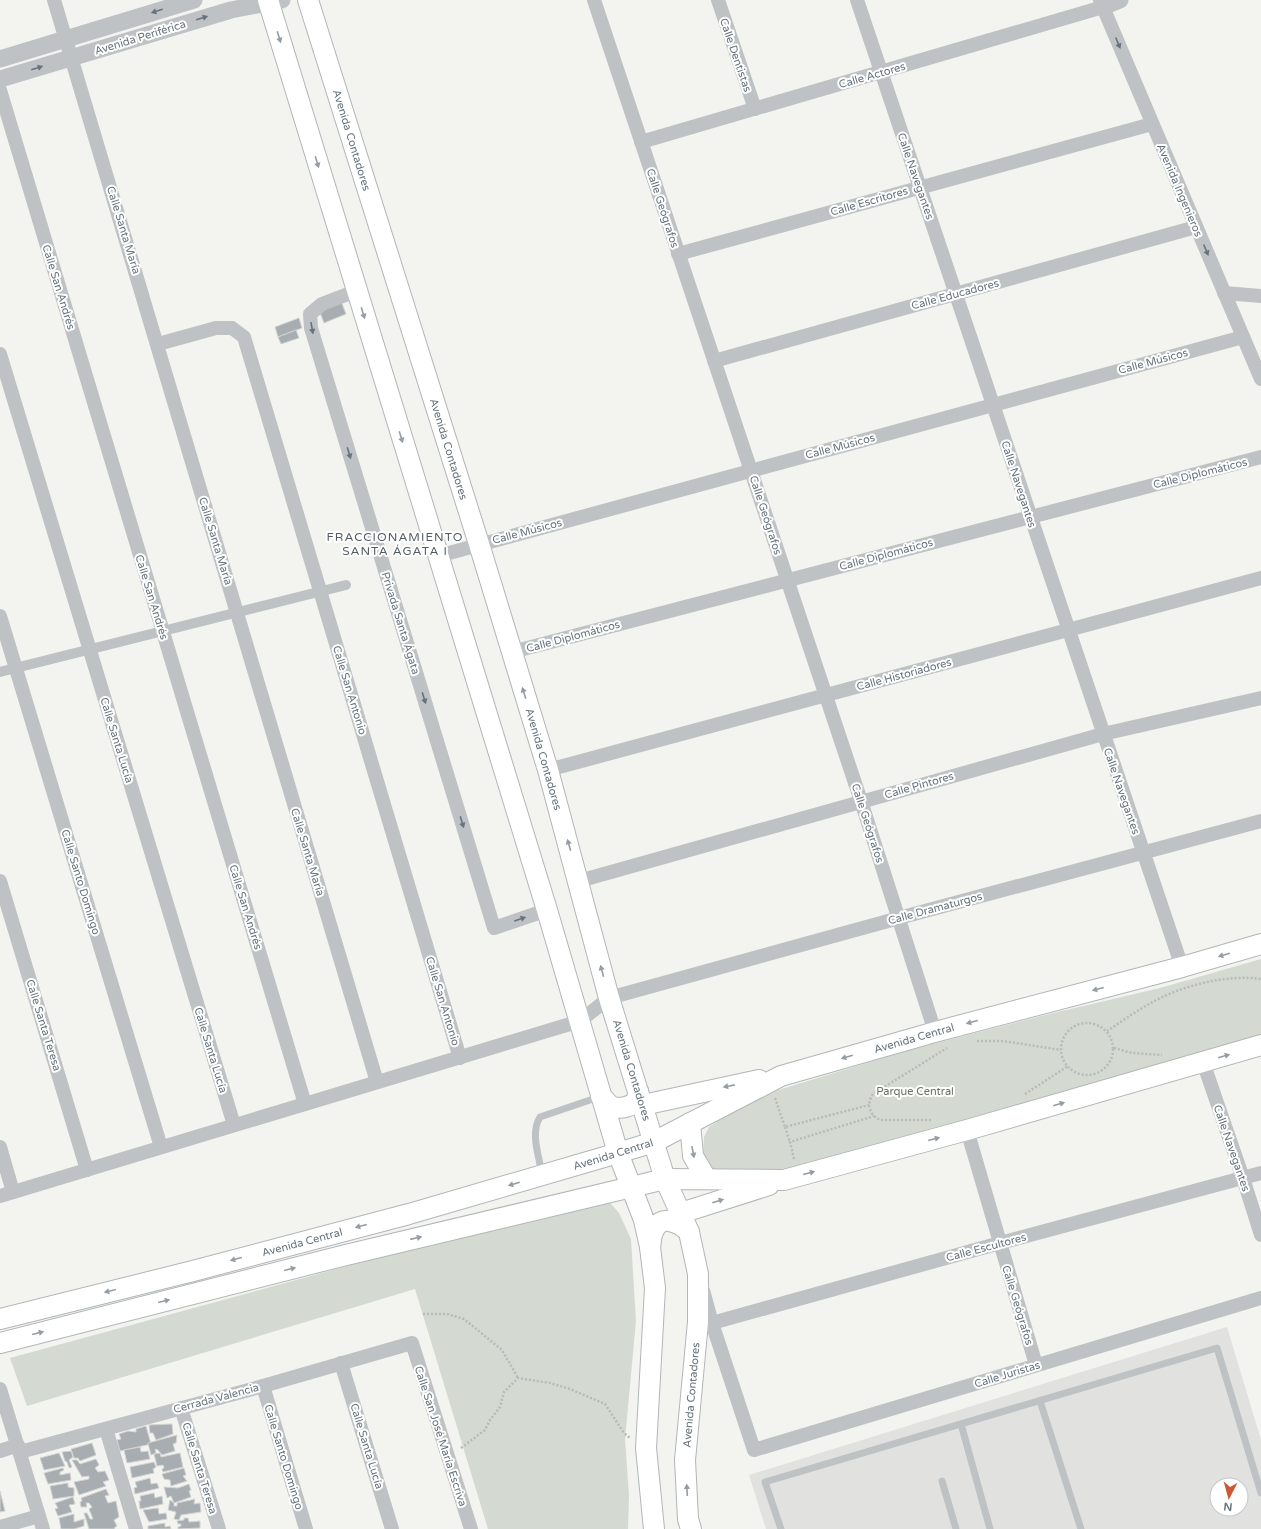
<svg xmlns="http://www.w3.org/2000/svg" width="1261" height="1529" viewBox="0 0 1261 1529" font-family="'Varela Round',sans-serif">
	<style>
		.built { fill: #e1e2e0; fill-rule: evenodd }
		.green { fill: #d4dad1 }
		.building { fill: #a7adb1; stroke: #d4d4d2 }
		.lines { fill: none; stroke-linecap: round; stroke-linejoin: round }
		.secondary-casing { stroke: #b1b6b9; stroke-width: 22 }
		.path { stroke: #b8babc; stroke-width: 2.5; stroke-dasharray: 2 2; stroke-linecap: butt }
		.service { stroke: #bfc2c4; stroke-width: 7 }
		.pedestrian { stroke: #bfc2c4; stroke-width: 10 }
		.minor { stroke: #bfc2c4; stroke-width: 14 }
		.tertiary { stroke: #bfc2c4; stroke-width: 17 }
		.secondary { stroke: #fff; stroke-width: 20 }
		.oneway { fill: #66737d }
		.oneway2 { fill: #949da4 }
		.labels { text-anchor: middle; stroke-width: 4; stroke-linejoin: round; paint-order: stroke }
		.street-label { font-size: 11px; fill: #66737d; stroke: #fff }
		.park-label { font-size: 11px; fill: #677564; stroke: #fff }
		.neighbourhood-label { font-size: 12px; letter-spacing: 1px; fill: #535c63; stroke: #fff }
	</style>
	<rect width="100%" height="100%" fill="#f3f3f0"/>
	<!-- built -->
	<path class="built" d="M 1227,1327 L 1261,1440 L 1261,1529 L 766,1529 L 749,1475 ZM 1217,1485 L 1241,1485 L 1241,1509 L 1217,1509 Z"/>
	<!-- green -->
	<g class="green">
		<path d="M 1261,959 L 1261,1041 L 938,1127 L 787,1169 L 722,1171 L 714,1169 L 708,1164 L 703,1153 L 704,1137 L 709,1127 L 736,1109 L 775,1091 L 906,1051 L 1049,1014 L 1160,988 Z"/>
		<path d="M 604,1196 L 619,1213 L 631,1239 L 636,1321 L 625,1439 L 629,1496 L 628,1529 L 488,1529 L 415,1289 L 27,1406 L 10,1358 Z"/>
	</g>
	<!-- building -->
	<g class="building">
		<path d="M 341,301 L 346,314 L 324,323 L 319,310 Z"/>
		<path d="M 299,318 L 302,328 L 278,337 L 275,327 Z"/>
		<path d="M 296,330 L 299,338 L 281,344 L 278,337 Z"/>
		<path d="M 172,1424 L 173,1434 L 156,1440 L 153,1433 L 150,1433 L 149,1425 Z"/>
		<path d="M 146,1426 L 151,1444 L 120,1451 L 117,1440 L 121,1439 L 119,1434 L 128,1431 L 136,1432 L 136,1429 Z"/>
		<path d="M 177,1435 L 176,1443 L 173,1444 L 175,1451 L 162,1455 L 158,1450 L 155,1449 L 156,1453 L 151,1455 L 148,1443 Z"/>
		<path d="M 92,1443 L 96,1455 L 80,1461 L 78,1458 L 74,1458 L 71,1449 Z"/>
		<path d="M 140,1447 L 141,1452 L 148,1451 L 150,1459 L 127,1463 L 124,1450 Z"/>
		<path d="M 71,1451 L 73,1457 L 69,1460 L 72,1467 L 69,1468 L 67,1462 L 65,1461 L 62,1452 Z"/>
		<path d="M 59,1453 L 65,1466 L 44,1470 L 40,1458 Z"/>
		<path d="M 160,1453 L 161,1457 L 180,1453 L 183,1467 L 163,1472 L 162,1469 L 164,1468 L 163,1465 L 157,1466 L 154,1454 Z"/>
		<path d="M 96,1459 L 99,1465 L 95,1468 L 98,1472 L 105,1471 L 109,1480 L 103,1482 L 106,1486 L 79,1495 L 74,1482 L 89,1479 L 89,1476 L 82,1477 L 72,1460 L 77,1460 L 80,1464 Z"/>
		<path d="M 154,1462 L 156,1467 L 153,1469 L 154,1473 L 132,1478 L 130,1467 Z"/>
		<path d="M 63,1468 L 64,1470 L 60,1472 L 60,1475 L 70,1473 L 71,1480 L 48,1484 L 44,1473 Z"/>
		<path d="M 184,1468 L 186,1475 L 183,1476 L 187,1481 L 171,1486 L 170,1480 L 164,1479 L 162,1474 Z"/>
		<path d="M 150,1478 L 151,1484 L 157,1483 L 159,1488 L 135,1494 L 134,1488 L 137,1487 L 135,1482 Z"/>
		<path d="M 68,1483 L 68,1487 L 74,1488 L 74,1496 L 53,1499 L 50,1486 Z"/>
		<path d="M 189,1484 L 191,1490 L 189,1491 L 191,1497 L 174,1503 L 171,1496 L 167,1498 L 164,1487 L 178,1488 Z"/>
		<path d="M 106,1489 L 109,1495 L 105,1496 L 108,1503 L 116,1501 L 119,1517 L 114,1520 L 117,1526 L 114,1528 L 115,1529 L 89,1529 L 84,1513 L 87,1513 L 90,1519 L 93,1519 L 89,1509 L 92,1507 L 89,1503 L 86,1503 L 87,1507 L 81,1507 L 80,1502 L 82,1501 L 81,1498 Z"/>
		<path d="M 0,1491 L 5,1511 L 0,1512 Z"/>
		<path d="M 154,1493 L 155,1498 L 162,1496 L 163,1504 L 140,1509 L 139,1501 L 141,1501 L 140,1496 Z"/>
		<path d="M 73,1497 L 75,1504 L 69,1505 L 72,1512 L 58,1516 L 55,1509 L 58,1508 L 55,1503 Z"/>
		<path d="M 195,1499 L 194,1504 L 200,1503 L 201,1512 L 181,1515 L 179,1520 L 174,1519 L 176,1512 L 168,1510 L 170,1500 L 174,1503 L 174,1506 L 177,1506 L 177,1503 Z"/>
		<path d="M 158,1508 L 159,1514 L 166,1513 L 167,1519 L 149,1522 L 143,1510 Z"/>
		<path d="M 74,1514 L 74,1522 L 84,1519 L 84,1526 L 74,1529 L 61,1529 L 59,1518 Z"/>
		<path d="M 184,1518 L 188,1518 L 189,1522 L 200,1521 L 200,1528 L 178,1529 L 178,1527 L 181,1526 L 181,1524 L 178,1524 L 177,1521 L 184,1520 Z"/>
		<path d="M 165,1523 L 165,1527 L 170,1526 L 171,1529 L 148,1529 L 148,1526 Z"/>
	</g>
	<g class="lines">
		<defs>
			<g id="secondary">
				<path d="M 268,0 L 547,910 L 618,1153 L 644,1220 L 650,1247 L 655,1288 L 646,1448 L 654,1529"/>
				<path d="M 308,0 L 479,544 L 548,770 L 609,998 L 665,1179 L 689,1232 L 698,1274 L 698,1322 L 685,1460 L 688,1519 L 691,1529"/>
				<path d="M 601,1096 C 605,1100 608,1105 613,1107 C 620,1109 633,1107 636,1100 C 638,1098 638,1094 638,1091"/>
				<path d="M 643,1105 L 759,1080"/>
				<path d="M 690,1123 L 693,1156 L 706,1178"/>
				<path d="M 681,1213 L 769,1185"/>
				<path d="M 650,1247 C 651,1242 651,1236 653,1232 C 660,1213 679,1222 689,1232"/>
				<path d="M 0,1319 L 193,1271 L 409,1214 L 618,1153 L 654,1142 L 781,1076 L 935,1032 L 1182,967 L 1261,944"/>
				<path d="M 0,1343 L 346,1255 L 665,1179 L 784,1180 L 967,1130 L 1261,1045"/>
			</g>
		</defs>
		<!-- secondary casing -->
		<use href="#secondary" class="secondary-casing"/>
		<!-- path -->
		<g class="path">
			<circle cx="1087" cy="1049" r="26"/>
			<path d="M 1107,1031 C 1121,1022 1136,1011 1151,1003 C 1180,986 1227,974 1261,979"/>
			<path d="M 977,1041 L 1003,1041 L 1061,1050"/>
			<path d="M 1114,1048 L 1132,1053 L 1162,1055"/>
			<path d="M 1025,1094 L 1068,1066"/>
			<path d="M 775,1098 L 785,1127 L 869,1105"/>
			<path d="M 931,1120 L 880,1120 C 869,1114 866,1104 873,1094 L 947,1048"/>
			<path d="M 785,1127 L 790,1142"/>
			<path d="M 794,1159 L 790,1142 L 874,1116"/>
			<path d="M 423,1314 L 447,1314 L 464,1319 L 502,1350 L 518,1378"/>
			<path d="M 461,1448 L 485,1430 L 490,1420 L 500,1407 L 504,1392 L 518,1378 L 550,1383 L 570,1389 L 605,1404 L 624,1433 L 630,1438"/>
		</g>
		<!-- service -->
		<g class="service">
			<path d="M 542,1174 C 539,1156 530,1133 540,1117 L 599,1097"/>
			<path d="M 1040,1401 L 1081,1529"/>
			<path d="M 961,1424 L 990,1529"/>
			<path d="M 942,1481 L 956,1529"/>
			<path d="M 781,1529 L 765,1482 L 1217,1348 L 1261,1493"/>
		</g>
		<!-- pedestrian -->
		<path class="pedestrian" d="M 0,672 L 346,585"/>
		<!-- minor -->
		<g class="minor">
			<path d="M 54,0 L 377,1082"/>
			<path d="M 594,0 L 861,801 L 935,1032"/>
			<path d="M 718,0 L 755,109"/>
			<path d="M 857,0 L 1182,967"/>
			<path d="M 1100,0 L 1261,379"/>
			<path d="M 0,90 L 305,1104"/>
			<path d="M 641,142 L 1103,7"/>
			<path d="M 678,254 L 1152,124"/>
			<path d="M 356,291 L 322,304 L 310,314 L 311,328 L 494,928 L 547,910"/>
			<path d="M 1224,293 L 1261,296"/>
			<path d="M 158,344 L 216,328 L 232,328 L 244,337 L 460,1058"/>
			<path d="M 0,354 L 234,1125"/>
			<path d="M 714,361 L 1196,227"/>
			<path d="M 438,556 L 1243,337"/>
			<path d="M 0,616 L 161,1147"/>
			<path d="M 512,652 L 1261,457"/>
			<path d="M 548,770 L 1261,578"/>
			<path d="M 0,881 L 87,1170"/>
			<path d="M 579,881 L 1103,734 L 1261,698"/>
			<path d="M 1203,1062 L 1243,1178 L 1261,1235"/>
			<path d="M 967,1130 L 1036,1365"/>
			<path d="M 0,1147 L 13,1192"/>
			<path d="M 0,1196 L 580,1021 L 609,998 L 899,918 L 1261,821"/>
			<path d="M 703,1290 L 712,1323 L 754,1450 L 1261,1298"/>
			<path d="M 712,1323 L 1000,1243 L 1261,1173"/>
			<path d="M 341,1363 L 392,1529"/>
			<path d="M 263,1386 L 306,1529"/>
			<path d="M 0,1389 L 43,1529"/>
			<path d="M 181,1408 L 219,1529"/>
			<path d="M 106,1429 L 136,1529"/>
			<path d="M 0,1451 L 18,1445"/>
			<path d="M 20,1452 L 263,1386 L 412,1343 L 471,1529"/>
			<path d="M 0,1527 L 39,1516"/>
		</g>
		<!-- tertiary -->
		<g class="tertiary">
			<path d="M 1103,7 L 1120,0"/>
			<path d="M 0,59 L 194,0"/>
			<path d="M 0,79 L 231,10 L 282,0"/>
		</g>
		<!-- secondary -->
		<use href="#secondary" class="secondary"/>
	</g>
	<!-- one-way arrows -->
	<defs><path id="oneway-solid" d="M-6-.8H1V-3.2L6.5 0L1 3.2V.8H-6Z"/></defs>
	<g class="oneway">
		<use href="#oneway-solid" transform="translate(157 11) rotate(163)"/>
		<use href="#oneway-solid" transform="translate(202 18) rotate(-17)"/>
		<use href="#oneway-solid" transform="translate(1118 43) rotate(67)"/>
		<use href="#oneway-solid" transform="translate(37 68) rotate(-17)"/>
		<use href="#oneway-solid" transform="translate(1206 250) rotate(67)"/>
		<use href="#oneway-solid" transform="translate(312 328) rotate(80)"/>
		<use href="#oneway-solid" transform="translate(349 453) rotate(73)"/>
		<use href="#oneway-solid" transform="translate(424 698) rotate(73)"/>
		<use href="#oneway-solid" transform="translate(462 822) rotate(73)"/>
		<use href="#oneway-solid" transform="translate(520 919) rotate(-19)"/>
	</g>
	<g class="oneway2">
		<use href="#oneway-solid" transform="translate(279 37) rotate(73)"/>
		<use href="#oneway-solid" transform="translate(317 162) rotate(73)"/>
		<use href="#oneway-solid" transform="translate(363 313) rotate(73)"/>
		<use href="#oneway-solid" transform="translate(401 437) rotate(73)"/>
		<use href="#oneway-solid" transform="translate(524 693) rotate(-107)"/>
		<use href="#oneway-solid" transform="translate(569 845) rotate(-106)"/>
		<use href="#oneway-solid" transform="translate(1224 955) rotate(164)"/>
		<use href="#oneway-solid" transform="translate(602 971) rotate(-105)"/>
		<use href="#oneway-solid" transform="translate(1098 989) rotate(165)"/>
		<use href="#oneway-solid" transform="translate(972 1022) rotate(165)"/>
		<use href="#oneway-solid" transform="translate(1224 1056) rotate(-16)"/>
		<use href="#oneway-solid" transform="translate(847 1057) rotate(164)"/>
		<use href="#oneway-solid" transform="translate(729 1086) rotate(169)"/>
		<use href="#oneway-solid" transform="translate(1059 1104) rotate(-16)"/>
		<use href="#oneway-solid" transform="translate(934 1139) rotate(-15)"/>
		<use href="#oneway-solid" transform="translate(693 1152) rotate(79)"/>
		<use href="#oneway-solid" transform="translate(809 1173) rotate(-15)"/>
		<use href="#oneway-solid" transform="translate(514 1184) rotate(164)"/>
		<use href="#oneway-solid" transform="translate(718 1201) rotate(-18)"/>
		<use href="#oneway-solid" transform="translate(361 1226) rotate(165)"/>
		<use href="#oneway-solid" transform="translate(416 1238) rotate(-13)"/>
		<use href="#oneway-solid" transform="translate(236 1259) rotate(165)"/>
		<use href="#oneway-solid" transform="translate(290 1269) rotate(-14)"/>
		<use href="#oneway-solid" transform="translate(110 1291) rotate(166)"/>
		<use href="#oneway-solid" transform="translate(164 1301) rotate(-14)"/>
		<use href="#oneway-solid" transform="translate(38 1333) rotate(-14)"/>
		<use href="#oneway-solid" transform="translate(687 1490) rotate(-93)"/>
	</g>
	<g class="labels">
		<!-- street labels -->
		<g class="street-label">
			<text transform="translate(140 37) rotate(-17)" y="4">Avenida Periférica</text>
			<text transform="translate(736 55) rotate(71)" y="4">Calle Dentistas</text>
			<text transform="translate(872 75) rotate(-16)" y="4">Calle Actores</text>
			<text transform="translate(352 140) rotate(73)" y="4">Avenida Contadores</text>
			<text transform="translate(916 176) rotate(71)" y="4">Calle Navegantes</text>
			<text transform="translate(1180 190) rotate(67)" y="4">Avenida Ingenieros</text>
			<text transform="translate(869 201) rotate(-16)" y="4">Calle Escritores</text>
			<text transform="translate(663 208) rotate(72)" y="4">Calle Geógrafos</text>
			<text transform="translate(124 230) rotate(73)" y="4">Calle Santa María</text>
			<text transform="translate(59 287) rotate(73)" y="4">Calle San Andrés</text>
			<text transform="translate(955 294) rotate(-15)" y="4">Calle Educadores</text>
			<text transform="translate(1153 361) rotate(-15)" y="4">Calle Músicos</text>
			<text transform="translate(840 446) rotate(-15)" y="4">Calle Músicos</text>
			<text transform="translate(449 449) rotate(73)" y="4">Avenida Contadores</text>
			<text transform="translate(1200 473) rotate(-14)" y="4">Calle Diplomáticos</text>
			<text transform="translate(1019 484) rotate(72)" y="4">Calle Navegantes</text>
			<text transform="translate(766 515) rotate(72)" y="4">Calle Geógrafos</text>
			<text transform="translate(527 531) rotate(-15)" y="4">Calle Músicos</text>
			<text transform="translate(216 541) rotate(73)" y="4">Calle Santa María</text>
			<text transform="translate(886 554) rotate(-15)" y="4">Calle Diplomáticos</text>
			<text transform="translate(152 597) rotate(73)" y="4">Calle San Andrés</text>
			<text transform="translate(401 623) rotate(73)" y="4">Privada Santa Ágata</text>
			<text transform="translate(573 636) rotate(-15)" y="4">Calle Diplomáticos</text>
			<text transform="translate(904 674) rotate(-15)" y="4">Calle Historiadores</text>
			<text transform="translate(350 690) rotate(73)" y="4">Calle San Antonio</text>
			<text transform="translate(117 740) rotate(73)" y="4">Calle Santa Lucía</text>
			<text transform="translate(544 759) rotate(74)" y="4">Avenida Contadores</text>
			<text transform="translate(919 785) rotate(-16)" y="4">Calle Pintores</text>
			<text transform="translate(1122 791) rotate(71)" y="4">Calle Navegantes</text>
			<text transform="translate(868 823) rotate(72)" y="4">Calle Geógrafos</text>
			<text transform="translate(308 852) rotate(73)" y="4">Calle Santa María</text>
			<text transform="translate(81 882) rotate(73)" y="4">Calle Santo Domingo</text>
			<text transform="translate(246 907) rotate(73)" y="4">Calle San Andrés</text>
			<text transform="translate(935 908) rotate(-15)" y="4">Calle Dramaturgos</text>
			<text transform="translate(443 1001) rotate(73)" y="4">Calle San Antonio</text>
			<text transform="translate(44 1025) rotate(73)" y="4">Calle Santa Teresa</text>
			<text transform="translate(914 1038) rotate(-16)" y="4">Avenida Central</text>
			<text transform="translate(211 1050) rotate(73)" y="4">Calle Santa Lucía</text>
			<text transform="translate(632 1070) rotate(73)" y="4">Avenida Contadores</text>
			<text transform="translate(1232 1148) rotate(71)" y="4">Calle Navegantes</text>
			<text transform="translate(613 1154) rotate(-17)" y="4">Avenida Central</text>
			<text transform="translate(302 1242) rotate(-15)" y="4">Avenida Central</text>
			<text transform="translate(986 1247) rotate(-15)" y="4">Calle Escultores</text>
			<text transform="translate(1018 1305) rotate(73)" y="4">Calle Geógrafos</text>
			<text transform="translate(1007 1374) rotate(-17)" y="4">Calle Juristas</text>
			<text transform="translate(691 1395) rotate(-85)" y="4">Avenida Contadores</text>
			<text transform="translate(216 1398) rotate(-15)" y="4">Cerrada Valencia</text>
			<text transform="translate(441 1436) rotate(72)" y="4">Calle San José María Escriva</text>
			<text transform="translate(367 1446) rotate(73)" y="4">Calle Santa Lucía</text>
			<text transform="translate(284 1457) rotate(73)" y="4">Calle Santo Domingo</text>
			<text transform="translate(200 1468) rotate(73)" y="4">Calle Santa Teresa</text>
		</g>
		<!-- park labels -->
		<g class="park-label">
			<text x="915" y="1095">Parque Central</text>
		</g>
		<!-- neighbourhood labels -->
		<g class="neighbourhood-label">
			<text x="395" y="541">FRACCIONAMIENTO<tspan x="395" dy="14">SANTA ÁGATA I</tspan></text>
		</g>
	</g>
	<!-- north arrow -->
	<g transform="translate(1229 1497) rotate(186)"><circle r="19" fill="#ffffff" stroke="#c2c7cb"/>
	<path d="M0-3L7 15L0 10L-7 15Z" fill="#ce5735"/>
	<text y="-6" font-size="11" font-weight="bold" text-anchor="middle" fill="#66737d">N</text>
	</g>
</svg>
